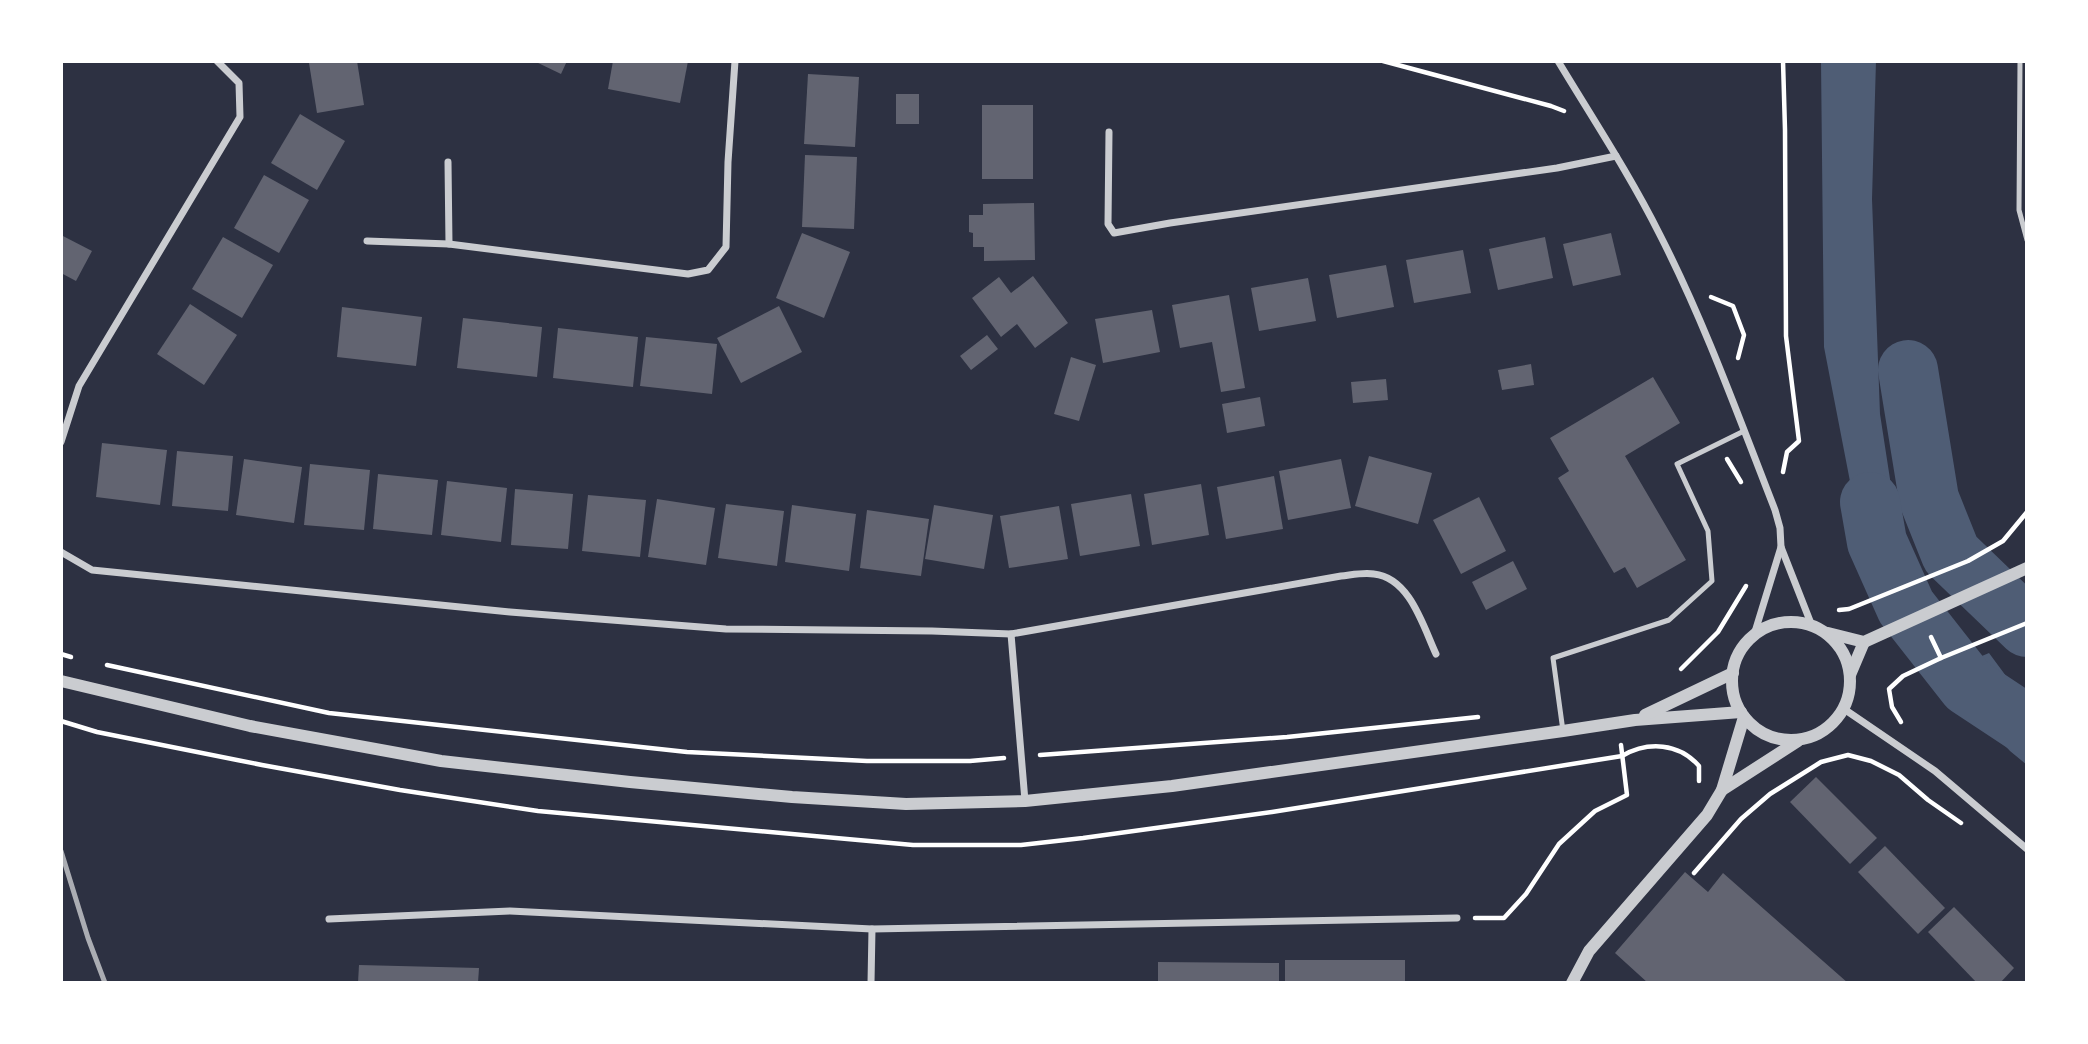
<svg xmlns="http://www.w3.org/2000/svg" width="2088" height="1044" viewBox="0 0 2088 1044" font-family="'Open Sans',sans-serif">
	<style>
		.water { fill: #4f5d75 }
		.lines { fill: none; stroke-linecap: round; stroke-linejoin: round }
		.river { stroke: #4f5d75; stroke-width: 60 }
		.building { fill: #626471 }
		.path { stroke: #fff; stroke-width: 4.5 }
		.service { stroke: #caccd0; stroke-width: 5 }
		.minor { stroke: #caccd0; stroke-width: 7 }
		.tertiary { stroke: #caccd0; stroke-width: 12 }
		.rail { stroke: #abadb3; stroke-width: 5 }
	</style>
	<rect width="100%" height="100%" fill="#2d3142"/>
	<!-- water -->
	<g class="water">
		<path d="M 1821,61 L 1876,61 L 1872,199 L 1880,414 L 1894,505 L 1914,572 L 1878,588 L 1866,564 L 1824,347 Z"/>
		<path d="M 1989,653 L 2006,676 L 2027,698 L 2027,765 L 2010,751 L 1939,674 Z"/>
	</g>
	<g class="lines">
		<!-- river -->
		<g class="river">
			<path d="M 1908,370 L 1929,499 L 1951,554 L 2027,627"/>
			<path d="M 1870,502 L 1877,542 L 1906,607 L 1968,686 L 2027,725"/>
		</g>
	</g>
	<!-- building -->
	<g class="building">
		<path d="M 320,61 L 357,61 L 364,105 L 317,113 L 309,63 Z"/>
		<path d="M 534,61 L 567,61 L 561,74 Z"/>
		<path d="M 613,61 L 688,61 L 680,103 L 608,89 Z"/>
		<path d="M 808,74 L 859,77 L 855,147 L 804,144 Z"/>
		<rect x="896" y="94" width="23" height="30"/>
		<rect x="982" y="105" width="51" height="74"/>
		<path d="M 300,114 L 345,141 L 317,190 L 271,163 Z"/>
		<path d="M 805,155 L 857,157 L 854,229 L 802,227 Z"/>
		<path d="M 264,175 L 309,200 L 279,253 L 234,228 Z"/>
		<path d="M 1034,203 L 1035,260 L 984,261 L 984,247 L 973,247 L 973,233 L 969,232 L 969,215 L 983,215 L 983,204 Z"/>
		<path d="M 802,233 L 850,252 L 824,318 L 776,298 Z"/>
		<path d="M 1611,233 L 1621,275 L 1573,286 L 1563,244 Z"/>
		<path d="M 61,235 L 92,251 L 76,281 L 61,273 Z"/>
		<path d="M 223,237 L 273,265 L 242,318 L 192,289 Z"/>
		<path d="M 1545,237 L 1553,278 L 1498,290 L 1489,249 Z"/>
		<path d="M 1463,250 L 1471,293 L 1414,303 L 1406,260 Z"/>
		<path d="M 1386,265 L 1394,307 L 1337,318 L 1329,275 Z"/>
		<path d="M 1033,276 L 1068,323 L 1035,348 L 1017,324 L 1001,337 L 972,298 L 999,277 L 1011,293 Z"/>
		<path d="M 1308,278 L 1316,321 L 1259,331 L 1251,288 Z"/>
		<path d="M 1229,295 L 1245,388 L 1221,392 L 1212,342 L 1180,348 L 1172,305 Z"/>
		<path d="M 190,304 L 237,335 L 204,385 L 157,354 Z"/>
		<path d="M 779,306 L 802,352 L 741,383 L 717,338 Z"/>
		<path d="M 342,307 L 422,317 L 416,366 L 337,357 Z"/>
		<path d="M 1152,310 L 1160,352 L 1103,363 L 1095,319 Z"/>
		<path d="M 463,318 L 542,327 L 537,377 L 457,368 Z"/>
		<path d="M 558,328 L 638,337 L 633,387 L 553,378 Z"/>
		<path d="M 987,335 L 998,349 L 971,370 L 960,356 Z"/>
		<path d="M 646,337 L 717,344 L 712,394 L 640,386 Z"/>
		<path d="M 1071,357 L 1096,365 L 1079,421 L 1054,414 Z"/>
		<path d="M 1531,364 L 1534,385 L 1502,390 L 1498,370 Z"/>
		<path d="M 1653,377 L 1680,423 L 1625,456 L 1686,560 L 1637,588 L 1625,567 L 1614,573 L 1558,478 L 1569,471 L 1550,438 Z"/>
		<path d="M 1386,379 L 1388,400 L 1353,403 L 1351,382 Z"/>
		<path d="M 1260,397 L 1265,426 L 1227,433 L 1222,404 Z"/>
		<path d="M 102,443 L 167,450 L 160,505 L 96,497 Z"/>
		<path d="M 177,451 L 233,456 L 228,511 L 172,506 Z"/>
		<path d="M 1369,456 L 1432,473 L 1418,524 L 1355,506 Z"/>
		<path d="M 244,459 L 302,467 L 294,523 L 236,515 Z"/>
		<path d="M 1341,459 L 1351,508 L 1288,520 L 1279,471 Z"/>
		<path d="M 310,464 L 370,470 L 364,530 L 304,525 Z"/>
		<path d="M 378,474 L 438,480 L 432,535 L 373,529 Z"/>
		<path d="M 1274,476 L 1283,529 L 1226,539 L 1217,487 Z"/>
		<path d="M 447,481 L 507,488 L 501,542 L 441,535 Z"/>
		<path d="M 1201,484 L 1209,535 L 1152,545 L 1144,494 Z"/>
		<path d="M 515,489 L 573,494 L 568,549 L 511,545 Z"/>
		<path d="M 1131,494 L 1140,546 L 1080,556 L 1071,504 Z"/>
		<path d="M 588,495 L 646,500 L 640,557 L 582,551 Z"/>
		<path d="M 1479,497 L 1506,551 L 1461,574 L 1433,520 Z"/>
		<path d="M 657,499 L 715,508 L 706,565 L 648,557 Z"/>
		<path d="M 726,504 L 784,511 L 777,566 L 718,558 Z"/>
		<path d="M 792,505 L 856,514 L 849,571 L 785,562 Z"/>
		<path d="M 934,505 L 993,515 L 984,569 L 925,559 Z"/>
		<path d="M 1059,506 L 1068,559 L 1009,568 L 1000,516 Z"/>
		<path d="M 867,510 L 929,519 L 921,576 L 860,568 Z"/>
		<path d="M 1513,561 L 1527,589 L 1486,610 L 1472,582 Z"/>
		<path d="M 1816,777 L 1877,838 L 1850,864 L 1790,802 Z"/>
		<path d="M 1885,846 L 1945,908 L 1918,934 L 1858,872 Z"/>
		<path d="M 1685,872 L 1708,892 L 1723,873 L 1848,983 L 1648,983 L 1615,953 Z"/>
		<path d="M 1954,907 L 2014,968 L 2000,983 L 1977,983 L 1928,932 Z"/>
		<rect x="1285" y="960" width="120" height="23"/>
		<path d="M 1158,962 L 1279,963 L 1279,983 L 1158,983 Z"/>
		<path d="M 359,965 L 479,968 L 478,983 L 358,983 Z"/>
	</g>
	<g class="lines">
		<!-- path -->
		<g class="path">
			<path d="M 1383,61 L 1551,106 L 1564,111"/>
			<path d="M 1783,61 L 1785,130 L 1786,336 L 1799,441 L 1787,452 L 1783,472"/>
			<path d="M 1711,297 L 1733,306 L 1744,335 L 1738,358"/>
			<path d="M 1727,459 L 1741,482"/>
			<path d="M 1839,610 L 1849,609 L 1968,561 L 2003,541 L 2027,512"/>
			<path d="M 1931,637 L 1941,658"/>
			<path d="M 61,654 L 71,657"/>
			<path d="M 107,665 L 329,713 L 687,752 L 867,761 L 970,761 L 1004,758"/>
			<path d="M 1681,669 L 1718,632 L 1746,586"/>
			<path d="M 61,721 L 97,732 L 262,765 L 400,790 L 538,811 L 913,845 L 1021,845 L 1083,838 L 1272,812 L 1622,756 C 1648,741 1679,743 1699,766 L 1699,781"/>
			<path d="M 1901,722 L 1892,707 L 1889,689 L 1903,676 L 1941,658 L 2027,623"/>
			<path d="M 1040,755 L 1287,737 L 1478,717"/>
			<path d="M 1694,873 L 1741,819 L 1770,794 L 1821,762 L 1848,755 L 1871,761 L 1899,775 L 1928,800 L 1961,823"/>
			<path d="M 1475,918 L 1504,918 L 1526,894 L 1559,844 L 1595,811 L 1627,795 L 1621,745"/>
		</g>
		<!-- service -->
		<g class="service">
			<path d="M 2020,61 L 2019,210 L 2027,240"/>
			<path d="M 1563,731 L 1553,658 L 1669,620 L 1712,581 L 1708,531 L 1677,464 L 1744,431"/>
		</g>
		<!-- minor -->
		<g class="minor">
			<path d="M 1558,61 C 1593,119 1630,175 1660,235 C 1705,323 1739,418 1775,510 L 1780,528 L 1781,547 L 1812,626"/>
			<path d="M 1109,132 L 1108,224 L 1114,233 L 1170,223 L 1557,168 L 1616,156"/>
			<path d="M 448,162 L 449,244"/>
			<path d="M 367,241 L 449,244 L 688,274 L 708,270 L 726,247 L 728,162 L 735,61"/>
			<path d="M 61,442 L 79,386 L 240,117 L 239,83 L 217,61"/>
			<path d="M 61,552 L 92,570 L 510,612 L 726,629 L 932,631 L 1011,634 L 1341,576 C 1351,575 1364,572 1374,574 C 1410,578 1423,626 1436,654"/>
			<path d="M 1011,634 L 1025,801"/>
			<path d="M 1754,635 L 1781,547"/>
			<path d="M 1844,709 L 1935,771 L 2027,849"/>
			<path d="M 329,919 L 510,911 L 872,929 L 1457,918"/>
			<path d="M 871,983 L 872,929"/>
		</g>
		<!-- tertiary -->
		<g class="tertiary">
			<circle cx="1791" cy="681" r="59"/>
			<path d="M 1828,633 L 1864,642 L 2027,568"/>
			<path d="M 1850,675 L 1864,642"/>
			<path d="M 61,681 L 250,726 L 441,761 L 630,782 L 792,797 L 906,804 L 1025,801 L 1172,786 L 1563,731 L 1635,720 L 1741,712"/>
			<path d="M 1645,715 L 1733,673"/>
			<path d="M 1722,790 L 1798,741"/>
			<path d="M 1572,983 L 1589,951 L 1707,815 L 1722,790 L 1744,717"/>
		</g>
		<!-- rail -->
		<path class="rail" d="M 61,851 L 88,938 L 105,983"/>
	</g>
	<!-- border -->
	<rect width="2088" height="1044" fill="none" stroke="#ffffff" stroke-width="126"/>
</svg>
